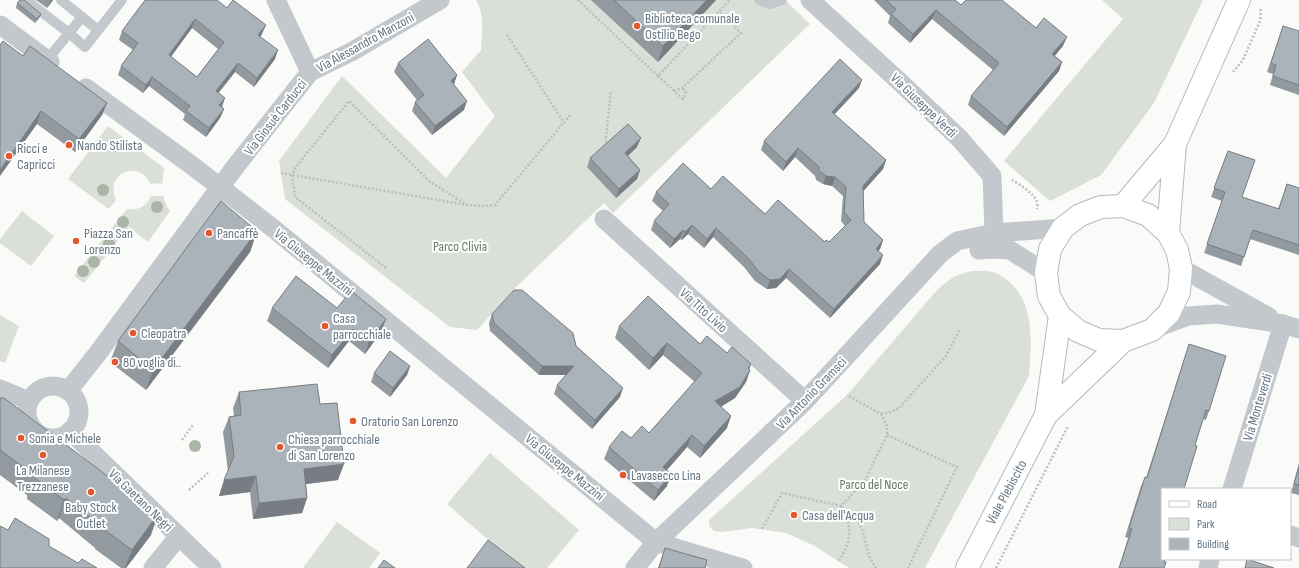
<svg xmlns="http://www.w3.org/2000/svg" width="1299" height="568" viewBox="0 0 1299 568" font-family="'Sofia Sans Condensed',sans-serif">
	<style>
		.green { fill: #dadfd7 }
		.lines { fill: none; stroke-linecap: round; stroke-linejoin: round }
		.secondary-casing { stroke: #b3babf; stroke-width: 24 }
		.path { stroke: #bbbfc2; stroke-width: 2.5; stroke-dasharray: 2 2; stroke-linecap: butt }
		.lane { stroke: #c3c8cc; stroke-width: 10 }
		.street { stroke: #c3c8cc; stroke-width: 19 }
		.secondary { stroke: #fff; stroke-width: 22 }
		.tree { fill: #aab4a7 }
		.wall { fill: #929a9f; fill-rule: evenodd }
		.shaded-wall { fill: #777d82 }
		.building { fill: #aab3b9; stroke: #777d82; fill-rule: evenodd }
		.poi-dot { fill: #e4572e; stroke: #fff; stroke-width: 1.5 }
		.labels { text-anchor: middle; stroke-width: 4; stroke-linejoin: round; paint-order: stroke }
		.poi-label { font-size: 14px; fill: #657683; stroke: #fff; text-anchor: start }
		.street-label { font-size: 14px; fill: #657683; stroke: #fff }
		.park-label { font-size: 14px; fill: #687a64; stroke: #fff }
	</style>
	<rect width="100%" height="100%" fill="#fafaf8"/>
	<!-- green -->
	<g class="green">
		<path d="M 476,0 L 785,0 L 810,24 L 613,213 L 604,203 L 516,287 L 477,330 L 450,327 L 285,199 L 279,161 L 342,76 L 446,178 L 495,116 L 462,72 L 481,50 C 482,33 485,15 476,0 Z"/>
		<path d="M 1102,0 L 1203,0 L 1154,103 L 1101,175 L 1050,201 L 1004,161 L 1123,19 Z"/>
		<path d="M 108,126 L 164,168 L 162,184 L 154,183 L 151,185 C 139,158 104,173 116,200 L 109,209 L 68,179 Z"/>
		<path d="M 151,196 L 163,196 L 167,207 L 170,211 L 148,242 L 129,227 L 84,283 L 74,276 L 127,209 C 138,211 147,206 151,196 Z"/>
		<path d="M 22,211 L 54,236 L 31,266 L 0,243 L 0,239 Z"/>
		<path d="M 973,271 C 979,271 986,270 992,272 C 997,273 1004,277 1008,281 C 1036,304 1031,344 1029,376 L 925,568 L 849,568 L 815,546 L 786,533 L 752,528 L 722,532 L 714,531 L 709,526 L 709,520 L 847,395 L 937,290 C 948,280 958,273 973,271 Z"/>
		<path d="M 0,315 L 19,326 L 5,363 L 0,361 Z"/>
		<path d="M 490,453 L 579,530 L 547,568 L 521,568 L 447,504 Z"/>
		<path d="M 337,522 L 380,553 L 369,568 L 303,568 Z"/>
	</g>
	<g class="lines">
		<defs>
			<g id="secondary">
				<path d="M 1123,206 L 1175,144 L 1239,0"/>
				<path d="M 1168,233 L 1175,144"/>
				<path d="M 1046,415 L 1060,316"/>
				<path d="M 967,568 L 1046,415 L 1123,341 L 1152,330 L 1169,313 L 1179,292 L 1181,268 L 1177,250 L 1168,233 L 1148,215 L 1123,206 L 1101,207 L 1080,215 L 1063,228 L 1050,249 L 1046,273 L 1049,296 L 1060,316 L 1078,331 L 1099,340 L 1123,341"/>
			</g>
		</defs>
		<!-- secondary casing -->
		<use href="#secondary" class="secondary-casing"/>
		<!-- path -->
		<g class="path">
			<path d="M 578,0 L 658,76 L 730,0"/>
			<path d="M 507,35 L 564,123"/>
			<path d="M 1233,72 L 1243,60 L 1260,21 L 1261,8"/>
			<path d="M 658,76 L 683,99 L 686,92 L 682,88"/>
			<path d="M 674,91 L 682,88 L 741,33 L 719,11"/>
			<path d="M 605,146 L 611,91"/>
			<path d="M 281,173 L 467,205 L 483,206 L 495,205 L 571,114"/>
			<path d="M 1012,180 C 1019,184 1035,194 1037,202 C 1038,204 1037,207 1037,209"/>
			<path d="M 386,268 L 295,197 L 292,175 L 295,168 L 349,101 L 429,181 L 467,205"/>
			<path d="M 881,414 L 890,412 L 899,408 L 946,356 L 960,329"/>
			<path d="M 887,435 L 957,467 L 908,568"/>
			<path d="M 182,440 L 193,425"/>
			<path d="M 189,490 L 208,473"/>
			<path d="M 841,506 L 858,520 L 863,532 L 869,556 L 876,568"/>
			<path d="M 762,529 L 782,493 L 841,506 L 865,480 L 887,435 L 887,426 L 881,414 L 847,395"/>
			<path d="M 839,561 C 851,540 853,530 842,508"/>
			<path d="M 996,568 L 1068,426"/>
		</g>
		<!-- lane -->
		<g class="lane">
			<path d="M 26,0 L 69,33 L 47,60"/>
			<path d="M 61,0 L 82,17 L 69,33 L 85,47 L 122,0"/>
			<path d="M 759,0 L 770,4 L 782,0"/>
			<path d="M 82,17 L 98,30"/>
		</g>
		<!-- street -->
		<g class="street">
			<path d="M 276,0 L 310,72"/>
			<path d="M 810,0 L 901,83 L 960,139 L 992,176 L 994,233 L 992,249"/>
			<path d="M 0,25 L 50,62"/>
			<path d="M 86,88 L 194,167 L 274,229 L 656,542 L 743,568"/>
			<path d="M 604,219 L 805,401"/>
			<path d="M 979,250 L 992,249 L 1010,250 L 1046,273"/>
			<path d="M 1181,268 L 1269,317"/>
			<path d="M 1153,329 L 1188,316 L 1217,314 L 1283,324 L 1299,329"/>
			<circle cx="53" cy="412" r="26"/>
			<path d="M 0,389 L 29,401"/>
			<path d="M 68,391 L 98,353 L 235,167 L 310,72 L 351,52 L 440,0"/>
			<path d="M 70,431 L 212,568"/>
			<path d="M 1232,489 L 1283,324"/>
			<path d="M 1290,535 L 1299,538"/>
			<path d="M 153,568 L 179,536"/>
			<path d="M 635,568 L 656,542 L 805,401 L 940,254 L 957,241 L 994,233 L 1063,228"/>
			<path d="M 1208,568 L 1210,559"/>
		</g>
		<!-- secondary -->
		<use href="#secondary" class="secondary"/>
	</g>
	<!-- trees -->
	<g class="tree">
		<circle cx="114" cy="146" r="6"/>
		<circle cx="103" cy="190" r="6"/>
		<circle cx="157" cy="207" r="6"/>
		<circle cx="123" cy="222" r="6"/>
		<circle cx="109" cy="244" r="6"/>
		<circle cx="94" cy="262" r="6"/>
		<circle cx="83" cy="271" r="6"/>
		<circle cx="195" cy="446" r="6"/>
	</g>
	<!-- wall -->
	<g class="wall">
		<path d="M 36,0 L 53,0 L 47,8 Z"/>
		<path d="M 591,0 L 716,0 L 658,62 Z"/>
		<path d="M 874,0 L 955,0 L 961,5 L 1036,28 L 1063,46 L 1054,56 L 1062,62 L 1059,71 L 1004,136 L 968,105 L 971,96 L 993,70 L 932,19 L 910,43 L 888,23 L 890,16 Z"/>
		<path d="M 17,3 L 41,14 L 39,18 L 35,23 L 16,8 Z"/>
		<path d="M 227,8 L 262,34 L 260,37 L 275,59 L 254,87 L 235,72 L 218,93 L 221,107 L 224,109 L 220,118 L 206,137 L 183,120 L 185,114 L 149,86 L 143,93 L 118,75 L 121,66 L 133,50 L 119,40 L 122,31 ZM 192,28 L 218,49 L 197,77 L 171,57 Z"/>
		<path d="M 1299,31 L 1299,95 L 1270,85 L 1273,74 L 1267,72 L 1280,35 Z"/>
		<path d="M 23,56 L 107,103 L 102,115 L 75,152 L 37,124 Z"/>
		<path d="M 398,63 L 457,75 L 454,84 L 464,110 L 432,135 L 412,111 L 415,102 L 417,100 L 394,72 Z"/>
		<path d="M 859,88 L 834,115 L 886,160 L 883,169 L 863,191 L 864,222 L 883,240 L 880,249 L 878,251 L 880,264 L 830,318 L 786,278 L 776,288 L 767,289 L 755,281 L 744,267 L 713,237 L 704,248 L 688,234 L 682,240 L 680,239 L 670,248 L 651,230 L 654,221 L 663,211 L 652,201 L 656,192 L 711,189 L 825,242 L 829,242 L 845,226 L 841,221 L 843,196 L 832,186 L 823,184 L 816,180 L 815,176 L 795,157 L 783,171 L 761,150 L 764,141 Z"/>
		<path d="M 637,147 L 628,156 L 640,170 L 637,179 L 616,198 L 587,167 L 590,158 Z"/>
		<path d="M 1228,151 L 1242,197 L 1278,209 L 1287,184 L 1299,188 L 1299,255 L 1250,239 L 1241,266 L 1204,253 L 1222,201 L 1211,197 Z"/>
		<path d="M 257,231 L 250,252 L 146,390 L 110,362 L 118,341 Z"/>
		<path d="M 272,308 L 337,308 L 381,332 L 365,354 L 349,341 L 328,368 L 267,321 Z"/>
		<path d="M 492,314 L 576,346 L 620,397 L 592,429 L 554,394 L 557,385 L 566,375 L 539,375 L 490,331 L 489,323 Z"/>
		<path d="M 619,326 L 700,344 L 727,353 L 751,364 L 749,369 L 750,370 L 746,382 L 735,398 L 721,407 L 727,428 L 700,458 L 687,447 L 667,470 L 667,486 L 654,501 L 604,459 L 609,447 L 631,438 L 649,433 L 695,382 L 663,355 L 649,370 L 615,338 Z"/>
		<path d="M 1189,344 L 1209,411 L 1206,420 L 1203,419 L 1195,445 L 1164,562 L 1164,568 L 1119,568 L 1128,538 L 1125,537 L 1141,486 L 1145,477 L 1146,478 Z"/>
		<path d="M 410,366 L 407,375 L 390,397 L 371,382 L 374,373 Z"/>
		<path d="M 239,392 L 320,404 L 338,480 L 306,484 L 307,498 L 302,513 L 253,519 L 250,492 L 219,496 L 228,471 L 223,432 L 229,417 L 234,416 L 233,408 Z"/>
		<path d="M 0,398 L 151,535 L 126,568 L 121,568 L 95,549 L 95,548 L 59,518 L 57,521 L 27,499 L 27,495 L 0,475 Z"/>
		<path d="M 1299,463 L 1299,495 L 1291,493 Z"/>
		<path d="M 665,548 L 705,568 L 658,568 Z"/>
	</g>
	<!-- shaded-wall -->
	<g class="shaded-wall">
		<path d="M 51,0 L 53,0 L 47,8 Z"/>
		<path d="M 707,0 L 716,0 L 658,62 L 663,46 Z"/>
		<path d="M 936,10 L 932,19 L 910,43 L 913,34 Z"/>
		<path d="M 41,14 L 39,18 L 35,23 L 37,19 Z"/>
		<path d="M 195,19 L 192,28 L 165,64 L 169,55 Z"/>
		<path d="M 266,25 L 262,34 L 255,44 L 258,35 Z"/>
		<path d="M 1067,37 L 1063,46 L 1049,63 L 1052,54 Z"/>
		<path d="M 278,50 L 275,59 L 254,87 L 257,78 Z"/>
		<path d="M 1062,62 L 1059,71 L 1004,136 L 1007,127 Z"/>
		<path d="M 238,63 L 235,72 L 213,100 L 216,91 Z"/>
		<path d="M 457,75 L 454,84 L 451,81 Z"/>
		<path d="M 152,77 L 149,86 L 143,93 L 146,85 Z"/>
		<path d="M 862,80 L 859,88 L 828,121 L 832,112 Z"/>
		<path d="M 225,98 L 222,107 L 219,105 Z"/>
		<path d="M 467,101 L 464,110 L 432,135 L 435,126 Z"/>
		<path d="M 107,103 L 102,115 L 75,152 L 79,139 Z"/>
		<path d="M 224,109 L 220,118 L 206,137 L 209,128 Z"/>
		<path d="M 41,111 L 37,124 L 0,176 L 0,170 Z"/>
		<path d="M 641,138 L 637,147 L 621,162 L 625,153 Z"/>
		<path d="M 798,148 L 795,157 L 783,171 L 786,162 Z"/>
		<path d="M 886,160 L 883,169 L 860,195 L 863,186 Z"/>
		<path d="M 640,170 L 637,179 L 616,198 L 619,189 Z"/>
		<path d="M 826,176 L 835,177 L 832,186 L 823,184 Z"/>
		<path d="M 692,225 L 688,234 L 682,240 L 685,232 Z"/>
		<path d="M 716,228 L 713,237 L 704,248 L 707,239 Z"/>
		<path d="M 683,230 L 680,239 L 670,248 L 674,239 Z"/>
		<path d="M 257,231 L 250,252 L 146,390 L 153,370 Z"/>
		<path d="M 883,240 L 880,249 L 872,258 L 876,249 Z"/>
		<path d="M 883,255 L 880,264 L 830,318 L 834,309 Z"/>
		<path d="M 789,269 L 786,278 L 776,288 L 767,289 L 770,280 Z"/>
		<path d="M 386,319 L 381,332 L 365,354 L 369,341 Z"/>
		<path d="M 353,329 L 349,341 L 328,368 L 332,355 Z"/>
		<path d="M 667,343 L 663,355 L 649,370 L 653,358 Z"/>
		<path d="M 751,364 L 747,375 L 750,370 L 746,382 L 735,398 L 710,413 L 715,401 Z"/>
		<path d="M 410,366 L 407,375 L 390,397 L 393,388 Z"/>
		<path d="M 542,366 L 574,366 L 571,375 L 539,375 Z"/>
		<path d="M 623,388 L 620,397 L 592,429 L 595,420 Z"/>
		<path d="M 731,416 L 727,428 L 700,458 L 704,446 Z"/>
		<path d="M 692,435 L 687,447 L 659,479 L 663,467 Z"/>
		<path d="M 344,464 L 338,480 L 298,485 L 304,469 Z"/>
		<path d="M 671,474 L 667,486 L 654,501 L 658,490 Z"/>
		<path d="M 256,476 L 250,492 L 219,496 L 224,480 Z"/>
		<path d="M 66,498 L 59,518 L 57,521 L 64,500 Z"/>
		<path d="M 307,498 L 302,513 L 253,519 L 259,503 Z"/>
		<path d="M 158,514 L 151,535 L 126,568 L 125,568 L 132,550 Z"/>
	</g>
	<!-- building -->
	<g class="building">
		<path d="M 20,0 L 24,0 L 41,14 L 37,19 L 17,3 Z"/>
		<path d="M 145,0 L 217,0 L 227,8 L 233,0 L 266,25 L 258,35 L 278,50 L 257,78 L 238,63 L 216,91 L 225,98 L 219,105 L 224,109 L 209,128 L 186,111 L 190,106 L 152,77 L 146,85 L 121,66 L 138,43 L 122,31 ZM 195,19 L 224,42 L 197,77 L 169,55 Z"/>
		<path d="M 614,0 L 707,0 L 663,46 Z"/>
		<path d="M 886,0 L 955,0 L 961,5 L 966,0 L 1002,0 L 1036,28 L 1044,18 L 1067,37 L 1052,54 L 1062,62 L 1007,127 L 971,96 L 999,63 L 936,10 L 913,34 L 891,14 L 896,9 Z"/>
		<path d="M 1283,26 L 1299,31 L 1299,85 L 1273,76 L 1276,65 L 1271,63 Z"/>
		<path d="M 428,39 L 457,75 L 451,81 L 467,101 L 435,126 L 415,102 L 424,95 L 398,63 Z"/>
		<path d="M 3,41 L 23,56 L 30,46 L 107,103 L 79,139 L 41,111 L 0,170 L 0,45 Z"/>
		<path d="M 840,59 L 862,80 L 832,112 L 886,160 L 863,186 L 864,222 L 883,240 L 876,249 L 883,255 L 834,309 L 789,269 L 780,279 L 770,280 L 759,272 L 748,258 L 716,228 L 707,239 L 692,225 L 685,232 L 683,230 L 674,239 L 654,221 L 669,204 L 656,192 L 683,163 L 711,189 L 723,176 L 765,214 L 778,200 L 825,242 L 826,240 L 829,242 L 851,220 L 844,212 L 846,187 L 835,177 L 826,176 L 819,171 L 819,167 L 798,148 L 786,162 L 764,141 Z"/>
		<path d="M 628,124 L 641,138 L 625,153 L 640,170 L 619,189 L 590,158 Z"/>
		<path d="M 1228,151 L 1255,160 L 1242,197 L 1279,209 L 1287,184 L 1299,188 L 1299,245 L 1253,230 L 1244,257 L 1207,244 L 1225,192 L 1214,188 Z"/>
		<path d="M 221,201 L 257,231 L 153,370 L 118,341 Z"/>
		<path d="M 296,276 L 337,308 L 351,291 L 386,319 L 369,341 L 353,329 L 332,355 L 272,308 Z"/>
		<path d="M 514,290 L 522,290 L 573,333 L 576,346 L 623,388 L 595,420 L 557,385 L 574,366 L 542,366 L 494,323 L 492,314 Z"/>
		<path d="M 648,296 L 700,344 L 707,336 L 727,353 L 732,347 L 751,364 L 748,368 L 750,370 L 740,387 L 715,401 L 731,416 L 704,446 L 692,435 L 663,467 L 671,474 L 658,490 L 609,447 L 622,431 L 631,438 L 642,426 L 649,433 L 702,373 L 667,343 L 653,358 L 619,326 Z"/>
		<path d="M 1189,344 L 1226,356 L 1209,411 L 1206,410 L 1195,445 L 1197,446 L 1184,489 L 1162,489 L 1162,559 L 1165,559 L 1164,562 L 1166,562 L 1164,568 L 1119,568 L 1132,529 L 1129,528 L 1145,477 L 1147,478 Z"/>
		<path d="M 390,351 L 410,366 L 393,388 L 374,373 Z"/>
		<path d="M 317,384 L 320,404 L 337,403 L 344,464 L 304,469 L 307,498 L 259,503 L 256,476 L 224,480 L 234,456 L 229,417 L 241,415 L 239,392 Z"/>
		<path d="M 0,398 L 4,398 L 158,514 L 132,550 L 102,528 L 103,527 L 66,498 L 64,500 L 35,478 L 34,475 L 0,450 Z"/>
		<path d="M 1299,466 L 1299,485 L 1294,484 Z"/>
		<path d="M 15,518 L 49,539 L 49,546 L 78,563 L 82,559 L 97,568 L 0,568 L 0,526 L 8,530 Z"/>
		<path d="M 488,540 L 525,568 L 467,568 Z"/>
		<path d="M 665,548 L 707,560 L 705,568 L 659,568 Z"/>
		<path d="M 1247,559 L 1274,568 L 1245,568 Z"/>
		<path d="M 384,560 L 395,568 L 378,568 Z"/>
	</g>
	<!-- markers -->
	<g class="poi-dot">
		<circle cx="637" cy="26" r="4"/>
		<circle cx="69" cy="145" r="4"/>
		<circle cx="9" cy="156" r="4"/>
		<circle cx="209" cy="233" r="4"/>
		<circle cx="76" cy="241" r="4"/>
		<circle cx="325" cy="326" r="4"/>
		<circle cx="133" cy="333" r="4"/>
		<circle cx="115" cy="362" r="4"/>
		<circle cx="353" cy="421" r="4"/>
		<circle cx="21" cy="438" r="4"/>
		<circle cx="280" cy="447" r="4"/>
		<circle cx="43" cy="455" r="4"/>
		<circle cx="623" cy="475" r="4"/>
		<circle cx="91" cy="492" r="4"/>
		<circle cx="794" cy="515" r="4"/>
	</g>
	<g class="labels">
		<!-- poi labels -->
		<g class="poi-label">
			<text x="645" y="23">Biblioteca comunale<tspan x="645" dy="16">Ostilio Bego</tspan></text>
			<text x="77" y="150">Nando Stilista</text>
			<text x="17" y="153">Ricci e<tspan x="17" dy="16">Capricci</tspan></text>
			<text x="84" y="238">Piazza San<tspan x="84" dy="16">Lorenzo</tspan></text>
			<text x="217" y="238">Pancaffè</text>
			<text x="333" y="323">Casa<tspan x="333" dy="16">parrocchiale</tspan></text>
			<text x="141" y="338">Cleopatra</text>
			<text x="123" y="367">80 voglia di..</text>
			<text x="361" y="426">Oratorio San Lorenzo</text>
			<text x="29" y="443">Sonia e Michele</text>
			<text x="288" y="444">Chiesa parrocchiale<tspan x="288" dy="16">di San Lorenzo</tspan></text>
			<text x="43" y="475" text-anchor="middle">La Milanese<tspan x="43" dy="16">Trezzanese</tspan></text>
			<text x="631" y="480">Lavasecco Lina</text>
			<text x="91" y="512" text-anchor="middle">Baby Stock<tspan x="91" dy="16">Outlet</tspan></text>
			<text x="802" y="520">Casa dell'Acqua</text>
		</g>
		<!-- street labels -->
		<g class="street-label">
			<text transform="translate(365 42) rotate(-29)" y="5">Via Alessandro Manzoni</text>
			<text transform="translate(924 105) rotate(44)" y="5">Via Giuseppe Verdi</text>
			<text transform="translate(275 117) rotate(-52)" y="5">Via Giosuè Carducci</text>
			<text transform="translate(314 262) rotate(39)" y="5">Via Giuseppe Mazzini</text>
			<text transform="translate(704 310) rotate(42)" y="5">Via Tito Livio</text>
			<text transform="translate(811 393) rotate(-46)" y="5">Via Antonio Gramsci</text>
			<text transform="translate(1257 407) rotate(-73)" y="5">Via Monteverdi</text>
			<text transform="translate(565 467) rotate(39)" y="5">Via Giuseppe Mazzini</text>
			<text transform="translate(1006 492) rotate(-62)" y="5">Viale Plebiscito</text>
			<text transform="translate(141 500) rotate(44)" y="5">Via Gaetano Negri</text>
		</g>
		<!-- park labels -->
		<g class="park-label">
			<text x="460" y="251">Parco Clivia</text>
			<text x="874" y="489">Parco del Noce</text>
		</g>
	</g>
	<!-- legend -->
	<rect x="1161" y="488" width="130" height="72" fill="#ffffff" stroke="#c1c8cd"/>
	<rect x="1169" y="501" width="20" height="6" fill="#ffffff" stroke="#c1c8cd"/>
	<text x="1197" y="508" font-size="12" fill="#657683">Road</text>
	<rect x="1169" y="518" width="20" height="12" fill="#dadfd7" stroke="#c1c8cd"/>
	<text x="1197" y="528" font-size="12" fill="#657683">Park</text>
	<rect x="1169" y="538" width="20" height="12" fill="#aab3b9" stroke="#c1c8cd"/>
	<text x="1197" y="548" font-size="12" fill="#657683">Building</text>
</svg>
